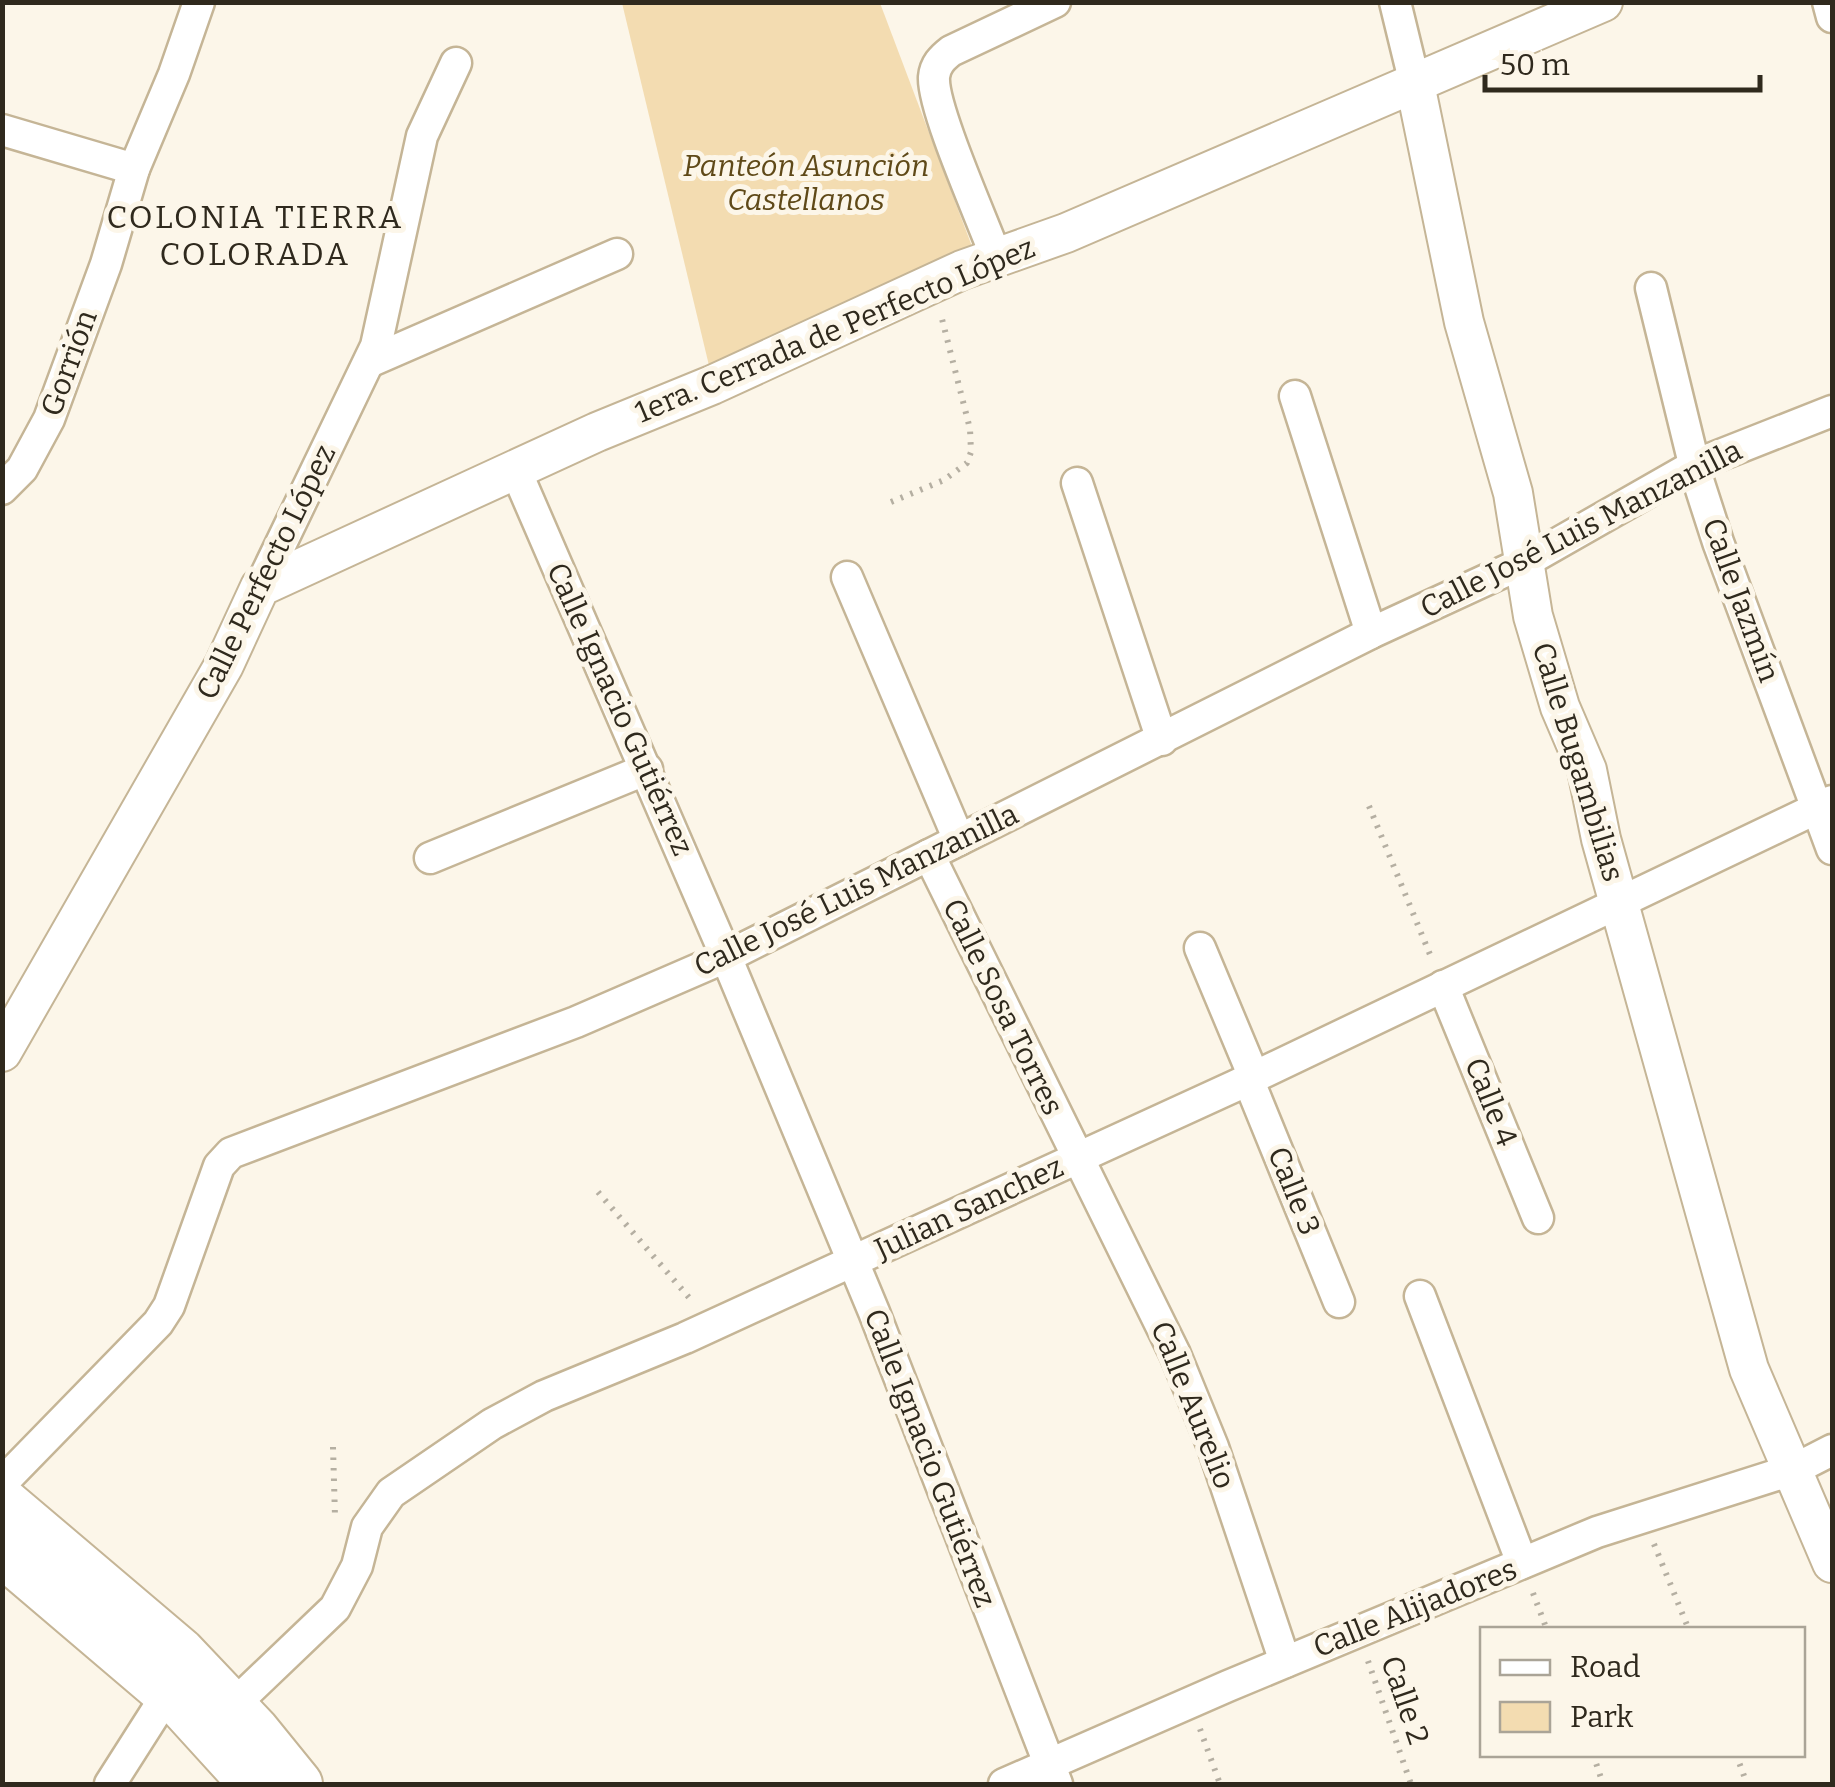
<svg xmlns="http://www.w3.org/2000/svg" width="1835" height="1787" viewBox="0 0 1835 1787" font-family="Bitter,serif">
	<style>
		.green { fill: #f3dcb1 }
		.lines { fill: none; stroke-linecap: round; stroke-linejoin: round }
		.minor-casing { stroke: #c5b596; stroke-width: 35 }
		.tertiary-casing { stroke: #c5b596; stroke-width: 42 }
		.primary-casing { stroke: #c5b596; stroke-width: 52 }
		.path { stroke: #b5afa2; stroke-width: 6; stroke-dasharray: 2.5 8; stroke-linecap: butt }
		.minor { stroke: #fff; stroke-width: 30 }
		.tertiary { stroke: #fff; stroke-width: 38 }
		.primary { stroke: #fff; stroke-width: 48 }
		.labels { text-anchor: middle; stroke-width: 10; stroke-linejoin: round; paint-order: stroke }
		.park-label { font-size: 30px; font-style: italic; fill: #5f4918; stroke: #fcf6e9 }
		.street-label { font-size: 30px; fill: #2f291d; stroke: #fcf6e9 }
		.neighbourhood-label { font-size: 32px; letter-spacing: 2.5px; fill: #2f291d; stroke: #fcf6e9 }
	</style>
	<rect width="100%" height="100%" fill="#fcf6e9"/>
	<!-- green -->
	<path class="green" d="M 622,3 L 880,3 L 976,257 L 712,378 Z"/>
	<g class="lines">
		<defs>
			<g id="minor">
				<path d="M 1395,2 L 1415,84"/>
				<path d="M 1828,2 L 1832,17"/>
				<path d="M 2,130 L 134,169"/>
				<path d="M 996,257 C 983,221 932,108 934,77 C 935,65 942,58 951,51 L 1055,2"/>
				<path d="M 1651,288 L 1698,480 L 1718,542 L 1832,849"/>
				<path d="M 369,362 L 617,254"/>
				<path d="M 1295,396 L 1371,633"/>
				<path d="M 516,471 L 719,940 L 874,1312 L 1057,1784"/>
				<path d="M 1077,483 L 1162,740"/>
				<path d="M 2,489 L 22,469 L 49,419 L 106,264 L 134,169 L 174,74 L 199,2"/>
				<path d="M 847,577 L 959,840"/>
				<path d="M 260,587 L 376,346 L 422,136 L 456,63"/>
				<path d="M 929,855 L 1175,1354 L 1213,1447 L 1285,1662"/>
				<path d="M 430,858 L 647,769"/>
				<path d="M 1200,948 L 1254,1077"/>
				<path d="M 1443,986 L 1538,1218"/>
				<path d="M 1248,1079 L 1339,1302"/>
				<path d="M 1420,1296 L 1522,1563"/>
				<path d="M 2,1483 L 158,1323 L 169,1306 L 219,1166 L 231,1153 L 576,1022 L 726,957 L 1371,633 L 1525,562 L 1695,465 L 1832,411"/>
				<path d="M 222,1716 L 335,1608 L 357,1566 L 367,1527 L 391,1493 L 492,1424 L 544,1396 L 685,1338 L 1235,1086 L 1832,801"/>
				<path d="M 110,1784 L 168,1693"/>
				<path d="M 1004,1784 L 1228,1686 L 1597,1532 L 1795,1469 L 1832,1450"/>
			</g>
			<g id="tertiary">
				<path d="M 1415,84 L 1464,322 L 1513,493 L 1533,616 L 1560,707 L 1587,770 L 1601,839 L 1749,1369 L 1832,1563"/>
				<path d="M 2,1052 L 224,665 L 260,587 L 597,432 L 712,385 L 962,270 L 1066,233 L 1603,2"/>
			</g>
			<g id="primary">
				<path d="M 2,1501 L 180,1652 L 255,1731 L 298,1784"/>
				<path d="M 2,1552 L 184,1707 L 254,1784"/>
			</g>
		</defs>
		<!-- minor casing -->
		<use href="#minor" class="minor-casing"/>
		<!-- tertiary casing -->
		<use href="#tertiary" class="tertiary-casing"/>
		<!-- primary casing -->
		<use href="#primary" class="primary-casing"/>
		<!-- path -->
		<g class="path">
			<path d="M 891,502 L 944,480 L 967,463 L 971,452 L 970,429 L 941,315"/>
			<path d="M 1369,806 L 1431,957"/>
			<path d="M 598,1192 L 692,1301"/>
			<path d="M 333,1447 L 335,1516"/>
			<path d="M 1654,1544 L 1689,1630"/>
			<path d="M 1533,1593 L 1547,1630"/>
			<path d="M 1368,1661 L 1411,1784"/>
			<path d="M 1200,1729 L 1220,1784"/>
			<path d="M 1593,1754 L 1603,1784"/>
			<path d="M 1736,1754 L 1747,1784"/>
		</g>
		<!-- minor -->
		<use href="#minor" class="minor"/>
		<!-- tertiary -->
		<use href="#tertiary" class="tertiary"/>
		<!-- primary -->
		<use href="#primary" class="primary"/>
	</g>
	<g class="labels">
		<!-- park labels -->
		<g class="park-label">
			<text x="806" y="176">Panteón Asunción<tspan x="806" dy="34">Castellanos</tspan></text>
		</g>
		<!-- street labels -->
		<g class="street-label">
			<text transform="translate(835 330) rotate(-23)" y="10">1era. Cerrada de Perfecto López</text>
			<text transform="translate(69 363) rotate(-70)" y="10">Gorrión</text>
			<text transform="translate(1581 529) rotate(-27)" y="10">Calle José Luis Manzanilla</text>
			<text transform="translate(266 572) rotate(-64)" y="10">Calle Perfecto López</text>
			<text transform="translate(1741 600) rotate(70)" y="10">Calle Jazmín</text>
			<text transform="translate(620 709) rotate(66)" y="10">Calle Ignacio Gutiérrez</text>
			<text transform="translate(1578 762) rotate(73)" y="10">Calle Bugambilias</text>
			<text transform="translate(856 890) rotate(-26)" y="10">Calle José Luis Manzanilla</text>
			<text transform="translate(1003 1007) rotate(64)" y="10">Calle Sosa Torres</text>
			<text transform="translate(1491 1102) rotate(68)" y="10">Calle 4</text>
			<text transform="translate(1294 1191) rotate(68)" y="10">Calle 3</text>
			<text transform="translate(969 1208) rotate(-25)" y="10">Julian Sanchez</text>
			<text transform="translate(1193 1405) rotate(68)" y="10">Calle Aurelio</text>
			<text transform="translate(930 1458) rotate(69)" y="10">Calle Ignacio Gutiérrez</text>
			<text transform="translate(1415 1608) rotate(-22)" y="10">Calle Alijadores</text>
			<text transform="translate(1405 1700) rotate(71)" y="10">Calle 2</text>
		</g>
		<!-- neighbourhood labels -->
		<g class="neighbourhood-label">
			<text x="255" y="228">COLONIA TIERRA<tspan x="255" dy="37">COLORADA</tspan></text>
		</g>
	</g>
	<!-- border -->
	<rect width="1835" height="1787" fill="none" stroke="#2f291d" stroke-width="10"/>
	<!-- legend -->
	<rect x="1480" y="1627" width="325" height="130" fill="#fcf6e9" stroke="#aaa497" stroke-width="2.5"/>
	<rect x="1500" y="1660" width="50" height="15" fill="#ffffff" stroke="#aaa497" stroke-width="2.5"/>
	<text x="1570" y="1677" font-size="30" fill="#2f291d">Road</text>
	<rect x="1500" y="1702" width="50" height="30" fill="#f3dcb1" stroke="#aaa497" stroke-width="2.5"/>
	<text x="1570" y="1727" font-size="30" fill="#2f291d">Park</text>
	<!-- scale -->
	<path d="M1485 75v15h275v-15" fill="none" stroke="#2f291d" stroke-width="5"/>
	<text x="1500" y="75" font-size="30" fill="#2f291d" stroke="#fcf6e9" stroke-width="8" paint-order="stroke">50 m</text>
</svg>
